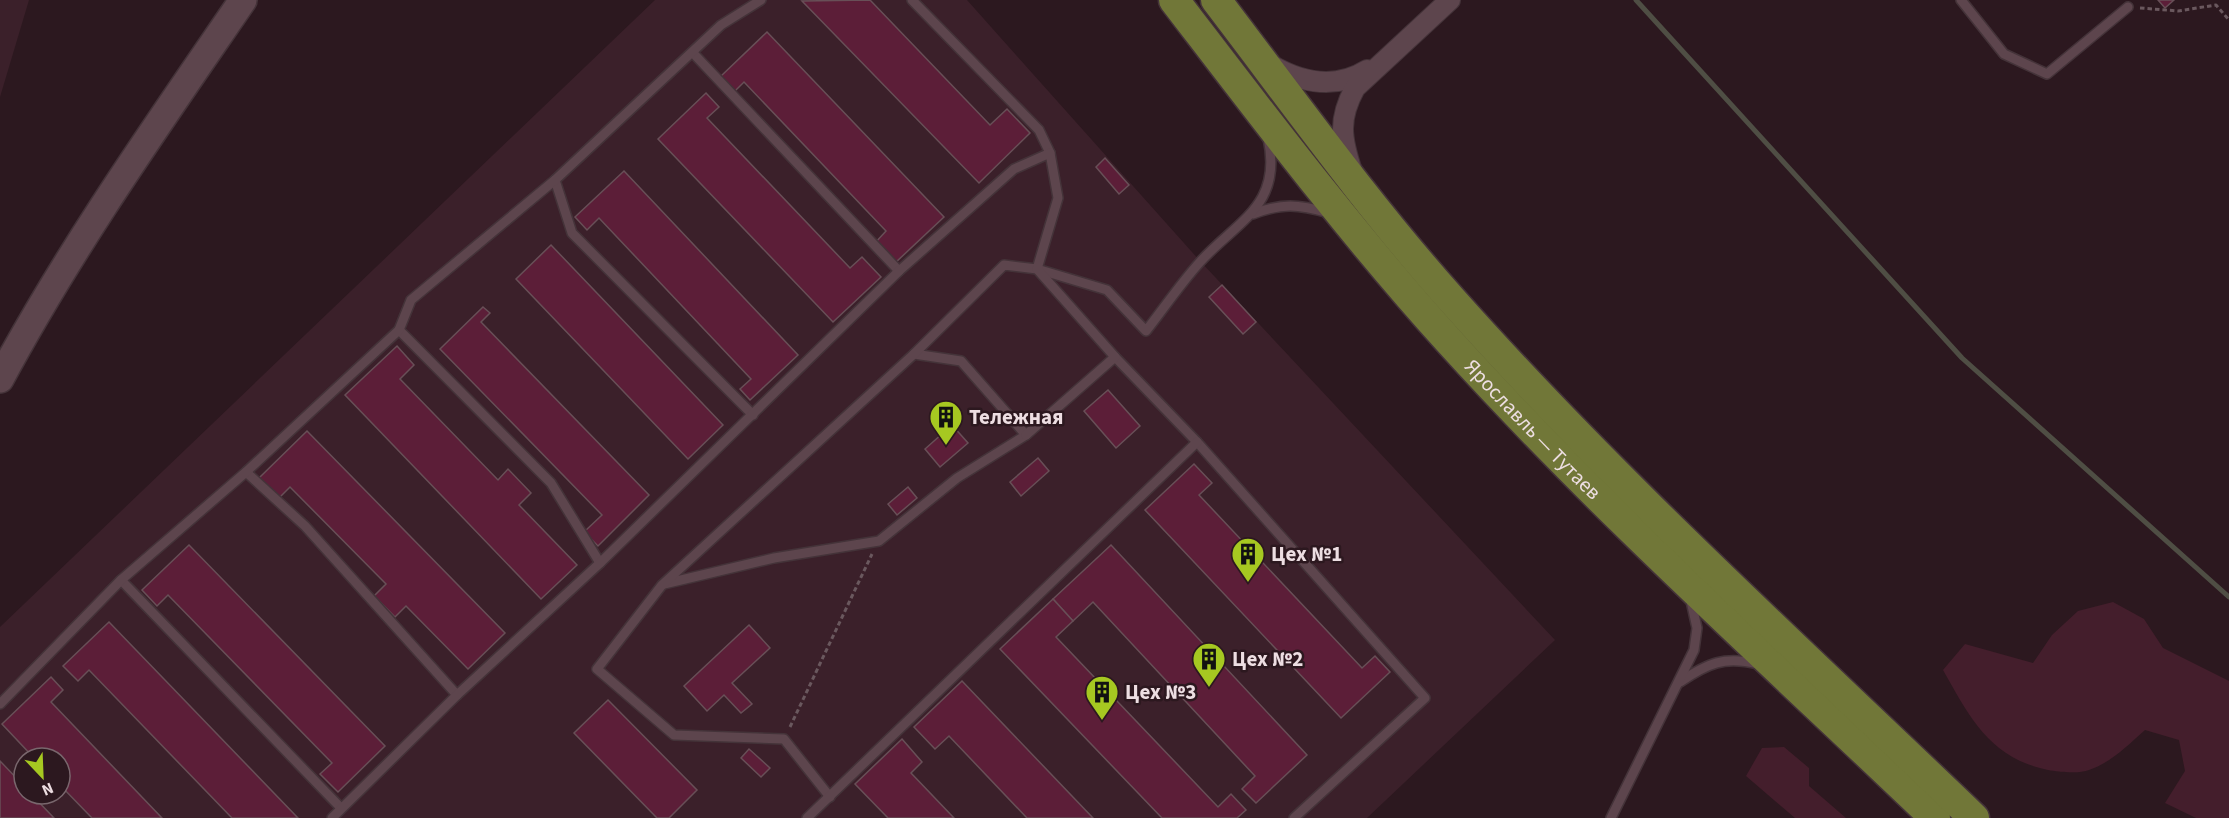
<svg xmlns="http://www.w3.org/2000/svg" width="2229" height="818" viewBox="0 0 2229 818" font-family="'Source Sans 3',sans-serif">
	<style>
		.built { fill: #3b202a; fill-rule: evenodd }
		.green { fill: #441e2c }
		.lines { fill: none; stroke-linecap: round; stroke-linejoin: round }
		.stream { stroke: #4f4e44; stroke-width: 5 }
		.building { fill: #5c1e38; stroke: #684f57; stroke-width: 1.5 }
		.lane-casing { stroke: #443339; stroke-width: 12 }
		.street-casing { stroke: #443339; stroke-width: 22 }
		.secondary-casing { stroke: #443339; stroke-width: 30 }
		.primary-casing { stroke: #443339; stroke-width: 33 }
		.path { stroke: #6a585e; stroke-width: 3; stroke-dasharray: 4.5 3; stroke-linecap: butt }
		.lane { stroke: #5d454d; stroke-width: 9 }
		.street { stroke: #5d454d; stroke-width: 20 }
		.secondary { stroke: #5d454d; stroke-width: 27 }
		.primary { stroke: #717738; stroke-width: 30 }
		.labels { text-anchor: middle; stroke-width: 5; stroke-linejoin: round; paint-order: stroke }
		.poi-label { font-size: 21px; font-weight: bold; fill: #eddee2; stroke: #2c181f; text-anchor: start }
		.street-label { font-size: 21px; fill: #eddee2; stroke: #2c181f }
	</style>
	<rect width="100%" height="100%" fill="#2c181f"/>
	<!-- built -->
	<g class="built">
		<path d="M 0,0 L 29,0 L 0,97 Z"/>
		<path d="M 655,0 L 967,0 L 1200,261 L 1555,640 L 1367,818 L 0,818 L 0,627 ZM 24,758 L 60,758 L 60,794 L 24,794 Z"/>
	</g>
	<!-- green -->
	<g class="green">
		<path d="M 2113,602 L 2144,619 L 2163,648 L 2229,681 L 2229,818 L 2196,818 L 2165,803 L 2185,771 L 2179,740 L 2145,730 C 2128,745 2112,762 2089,770 C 2079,774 2059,772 2048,770 C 1990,758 1970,718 1943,670 L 1965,644 L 2033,663 L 2052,635 L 2078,611 Z"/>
		<path d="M 1784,747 L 1809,768 L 1809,786 L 1846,818 L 1795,818 L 1746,776 L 1762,748 Z"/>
	</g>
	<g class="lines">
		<!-- stream -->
		<path class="stream" d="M 1636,0 L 1962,358 L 2229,597"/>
	</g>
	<!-- building -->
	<g class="building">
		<path d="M 870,0 L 990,125 L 1007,109 L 1030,133 L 979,183 L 802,1 Z"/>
		<path d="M 2158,0 L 2174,0 L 2165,8 Z"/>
		<path d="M 767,32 L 944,217 L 895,263 L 875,243 L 886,231 L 744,82 L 734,92 L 720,77 Z"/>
		<path d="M 706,93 L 719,107 L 707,118 L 850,268 L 862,257 L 881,277 L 833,322 L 658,139 Z"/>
		<path d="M 1105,158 L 1129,185 L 1119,194 L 1096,167 Z"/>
		<path d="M 624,171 L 798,355 L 750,400 L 740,389 L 751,379 L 599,218 L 587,230 L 575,217 Z"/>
		<path d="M 551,245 L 723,425 L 688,459 L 516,279 Z"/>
		<path d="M 1222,285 L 1256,322 L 1243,334 L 1209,297 Z"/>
		<path d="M 483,307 L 490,313 L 481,322 L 649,495 L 598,546 L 584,532 L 602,515 L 440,349 Z"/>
		<path d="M 397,346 L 414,365 L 400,379 L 498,480 L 508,469 L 531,493 L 519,505 L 577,565 L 541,599 L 345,395 Z"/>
		<path d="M 1108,390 L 1140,426 L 1116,448 L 1084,411 Z"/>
		<path d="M 952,425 L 968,443 L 940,467 L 925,449 Z"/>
		<path d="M 307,431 L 505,633 L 468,669 L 406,606 L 395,617 L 374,596 L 386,584 L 290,487 L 279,498 L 259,478 Z"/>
		<path d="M 1038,458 L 1049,471 L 1021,496 L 1010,482 Z"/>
		<path d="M 1194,464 L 1212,483 L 1199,495 L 1362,668 L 1375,656 L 1390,672 L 1341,718 L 1145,510 Z"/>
		<path d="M 908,487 L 917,498 L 897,515 L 888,504 Z"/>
		<path d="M 189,545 L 385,746 L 338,792 L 320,774 L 332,763 L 168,595 L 157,606 L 142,590 Z"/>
		<path d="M 1111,545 L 1307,755 L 1256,803 L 1242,789 L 1255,776 L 1093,602 L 1073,621 L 1053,599 Z"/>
		<path d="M 1053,599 L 1073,621 L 1056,637 L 1218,807 L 1231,794 L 1246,810 L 1237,818 L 1162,818 L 1000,649 Z"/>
		<path d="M 109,622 L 298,818 L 232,818 L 89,670 L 78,681 L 63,666 Z"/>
		<path d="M 749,625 L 770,648 L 732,683 L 752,704 L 741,713 L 724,695 L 707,711 L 684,686 Z"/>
		<path d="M 51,677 L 63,690 L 51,702 L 162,818 L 92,818 L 60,785 L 60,758 L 34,758 L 2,724 Z"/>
		<path d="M 962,681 L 1093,818 L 1027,818 L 949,736 L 935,749 L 914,727 Z"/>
		<path d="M 608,700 L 697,790 L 669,818 L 657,818 L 574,733 Z"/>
		<path d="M 902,739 L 922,762 L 911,773 L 954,818 L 888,818 L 855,784 Z"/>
		<path d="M 749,749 L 770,768 L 761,777 L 741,758 Z"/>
		<path d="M 0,761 L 24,786 L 24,794 L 31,794 L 54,818 L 0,818 Z"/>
	</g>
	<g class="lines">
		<defs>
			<g id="lane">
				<path d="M 912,0 L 1039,130 L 1050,153"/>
				<path d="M 1961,0 L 2004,54 L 2047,74 L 2128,7"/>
				<path d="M 693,53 L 899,271"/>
				<path d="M 555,180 L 572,233 L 753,415"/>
				<path d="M 1253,214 C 1282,203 1298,204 1329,213"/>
				<path d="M 399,330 L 551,483 L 600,563"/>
				<path d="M 1115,357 L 1197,442 L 1425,698 L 1294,818"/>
				<path d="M 246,472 L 305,526 L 457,695"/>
				<path d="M 121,580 L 341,808"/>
				<path d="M 664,584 L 774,558 L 879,541 L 957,478 L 1026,435 L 961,361 L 914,354"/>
				<path d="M 1680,682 C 1708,663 1724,656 1758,664"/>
				<path d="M 0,704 L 121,580 L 246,472 L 399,330 L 411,300 L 555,180 L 721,25 L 761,0"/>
				<path d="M 830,797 L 784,739 L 674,735 L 597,669 L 662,585 L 914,354 L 1004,265 L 1037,269 L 1107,290 L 1146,331 C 1164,308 1181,283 1200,262 C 1237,221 1283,206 1268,138"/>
				<path d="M 332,818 L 457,695 L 600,563 L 899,271 L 1014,169 L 1050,153 L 1058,198 L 1037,269 L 1115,357 L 1026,435"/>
				<path d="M 807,818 L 1197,442"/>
				<path d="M 1611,818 L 1694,650 L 1697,628 L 1691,601"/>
			</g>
			<g id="street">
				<path d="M 1271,65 C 1302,83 1335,90 1367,70"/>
				<path d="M 1352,171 C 1341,138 1338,119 1355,88 L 1450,0"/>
			</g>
			<path id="secondary" d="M 0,379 C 71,247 158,124 243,0"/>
			<g id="primary">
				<path id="s1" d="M 1174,0 C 1263,116 1351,233 1449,341 C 1601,509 1772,662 1935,818"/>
				<path d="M 1216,0 C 1293,101 1367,205 1452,300 C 1615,483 1797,648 1974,818"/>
			</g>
		</defs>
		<!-- lane casing -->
		<use href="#lane" class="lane-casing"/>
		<!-- street casing -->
		<use href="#street" class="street-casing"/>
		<!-- secondary casing -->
		<use href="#secondary" class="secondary-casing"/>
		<!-- primary casing -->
		<use href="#primary" class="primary-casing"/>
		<!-- path -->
		<g class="path">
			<path d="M 2140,8 L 2178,11 L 2216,5 L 2229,20"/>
			<path d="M 790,727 L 872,554"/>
		</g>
		<!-- lane -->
		<use href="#lane" class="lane"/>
		<!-- street -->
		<use href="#street" class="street"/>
		<!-- secondary -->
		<use href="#secondary" class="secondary"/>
		<!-- primary -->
		<use href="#primary" class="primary"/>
	</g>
	<!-- icons -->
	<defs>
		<symbol id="building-pin" viewBox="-11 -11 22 30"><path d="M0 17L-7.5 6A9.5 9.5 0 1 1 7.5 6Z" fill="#a6c821" stroke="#2c181f"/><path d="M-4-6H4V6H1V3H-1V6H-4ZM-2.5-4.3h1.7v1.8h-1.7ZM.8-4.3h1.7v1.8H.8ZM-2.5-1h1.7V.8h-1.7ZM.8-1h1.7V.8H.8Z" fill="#111"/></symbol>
	</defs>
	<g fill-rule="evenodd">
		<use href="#building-pin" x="927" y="398" width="38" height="52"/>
		<use href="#building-pin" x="1229" y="535" width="38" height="52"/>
		<use href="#building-pin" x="1190" y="640" width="38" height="52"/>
		<use href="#building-pin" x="1083" y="673" width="38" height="52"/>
	</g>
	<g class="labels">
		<!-- poi labels -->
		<g class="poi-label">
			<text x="969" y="424">Тележная</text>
			<text x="1271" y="561">Цех №1</text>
			<text x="1232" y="666">Цех №2</text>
			<text x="1125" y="699">Цех №3</text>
		</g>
		<!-- street labels -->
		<g class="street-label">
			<text dy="7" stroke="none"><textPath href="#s1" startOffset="560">Ярославль — Тутаев</textPath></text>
		</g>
	</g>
	<!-- north arrow -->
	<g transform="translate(42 776) rotate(157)"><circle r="28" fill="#2c181f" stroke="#79676d" stroke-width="1.5"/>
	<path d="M0-4.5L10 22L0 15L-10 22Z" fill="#a6c821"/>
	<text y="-9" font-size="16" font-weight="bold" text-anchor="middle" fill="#eddee2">N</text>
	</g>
</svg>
